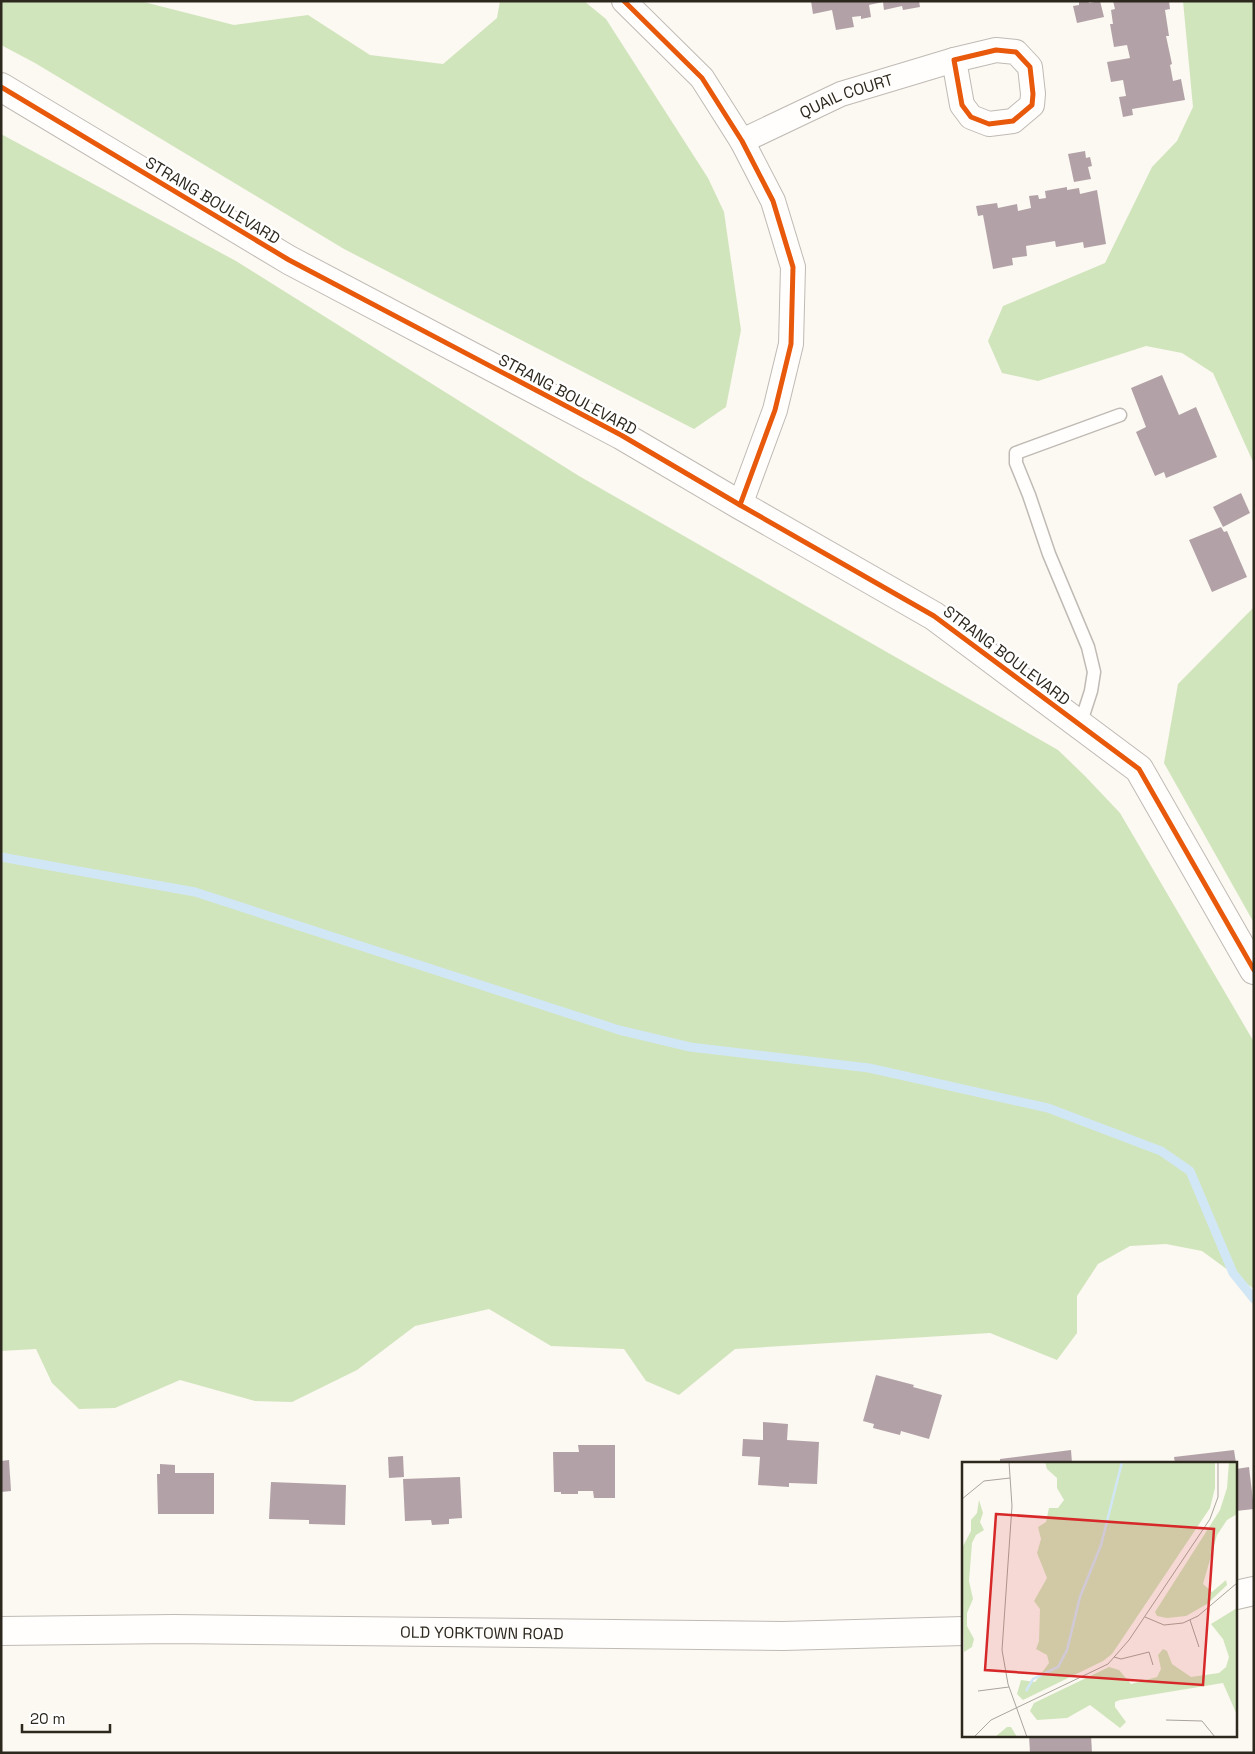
<svg xmlns="http://www.w3.org/2000/svg" width="1255" height="1754" viewBox="0 0 1255 1754" font-family="'Space Grotesk',sans-serif">
	<style>
		.green { fill: #d1e5bc }
		.lines { fill: none; stroke-linecap: round; stroke-linejoin: round }
		.stream { stroke: #d1e7f5; stroke-width: 9 }
		.building { fill: #b2a2a7 }
		.lane-casing { stroke: #bfbab3; stroke-width: 15 }
		.street-casing { stroke: #bfbab3; stroke-width: 26 }
		.secondary-casing { stroke: #bfbab3; stroke-width: 30 }
		.lane { stroke: #fffefd; stroke-width: 12 }
		.street { stroke: #fffefd; stroke-width: 24 }
		.secondary { stroke: #fffefd; stroke-width: 28 }
		.cycleway-casing { stroke: #fff; stroke-width: 8 }
		.cycleway { stroke: #e8590c; stroke-width: 5 }
		.labels { text-anchor: middle; stroke-width: 5; stroke-linejoin: round; paint-order: stroke }
		.street-label { font-size: 16px; fill: #2d281e; stroke: #fff }
		.inset-river { fill: none; stroke: #d1e7f5; stroke-width: 2.5 }
		.inset-road { fill: none; stroke: #a9a59d; stroke-width: 1 }
		.view { fill: #d62828; fill-opacity: 0.15; stroke: #d62828; stroke-width: 2.5 }
		.inset-edge { fill: none; stroke: #2d281e; stroke-width: 2.5 }
	</style>
	<rect width="100%" height="100%" fill="#fcf8f2"/>
	<!-- green -->
	<g class="green">
		<path d="M 1,1 L 140,1 L 234,25 L 308,15 L 370,55 L 443,64 L 497,18 L 500,1 L 584,1 L 606,19 L 708,178 L 724,212 L 741,330 L 726,407 L 694,429 L 344,249 L 35,63 L 1,45 Z"/>
		<path d="M 1183,1 L 1254,1 L 1254,464 L 1213,373 L 1182,353 L 1146,346 L 1038,381 L 1002,373 L 988,341 L 1003,306 L 1105,263 L 1152,167 L 1177,141 L 1193,107 Z"/>
		<path d="M 1,134 L 236,261 L 579,476 L 1058,750 L 1085,776 L 1120,813 L 1254,1042 L 1254,1289 L 1202,1251 L 1166,1244 L 1130,1246 L 1098,1264 L 1077,1296 L 1077,1333 L 1057,1360 L 990,1333 L 735,1349 L 679,1395 L 646,1381 L 624,1349 L 551,1346 L 489,1309 L 415,1326 L 357,1370 L 292,1402 L 255,1401 L 180,1380 L 115,1408 L 79,1409 L 52,1383 L 36,1349 L 1,1351 Z"/>
		<path d="M 1254,607 L 1254,923 L 1164,763 L 1178,684 Z"/>
	</g>
	<g class="lines">
		<!-- stream -->
		<path class="stream" d="M 1,857 L 195,892 L 619,1030 L 690,1047 L 869,1068 L 1048,1108 L 1161,1151 L 1190,1171 L 1233,1273 L 1254,1299"/>
	</g>
	<!-- building -->
	<g class="building">
		<path d="M 811,1 L 919,1 L 920,7 L 903,10 L 902,6 L 884,10 L 883,2 L 869,5 L 871,17 L 861,19 L 861,16 L 852,17 L 854,27 L 836,30 L 832,10 L 813,14 Z"/>
		<path d="M 1081,1 L 1088,1 L 1089,3 L 1100,1 L 1104,17 L 1077,23 L 1073,6 L 1079,5 L 1079,2 Z"/>
		<path d="M 1113,1 L 1169,1 L 1170,9 L 1165,10 L 1169,36 L 1166,36 L 1172,64 L 1170,65 L 1173,81 L 1181,79 L 1185,100 L 1132,109 L 1133,115 L 1123,117 L 1119,97 L 1126,96 L 1123,80 L 1111,82 L 1107,62 L 1130,58 L 1127,45 L 1114,47 L 1110,24 L 1113,24 L 1111,10 L 1115,9 Z"/>
		<path d="M 1085,151 L 1086,158 L 1090,157 L 1092,166 L 1088,167 L 1091,179 L 1074,182 L 1068,154 Z"/>
		<path d="M 1067,187 L 1067,190 L 1079,188 L 1080,194 L 1097,190 L 1106,244 L 1084,248 L 1083,242 L 1056,247 L 1055,241 L 1026,246 L 1027,256 L 1012,258 L 1013,265 L 993,269 L 983,215 L 978,216 L 976,206 L 997,203 L 998,208 L 1017,204 L 1018,211 L 1031,208 L 1029,196 L 1038,195 L 1039,199 L 1046,198 L 1045,191 Z"/>
		<path d="M 1162,375 L 1179,415 L 1196,407 L 1217,457 L 1166,478 L 1164,472 L 1155,476 L 1136,432 L 1146,427 L 1131,388 Z"/>
		<path d="M 1241,493 L 1250,513 L 1223,527 L 1213,507 Z"/>
		<path d="M 1221,527 L 1224,532 L 1227,531 L 1247,577 L 1212,592 L 1189,540 Z"/>
		<path d="M 876,1375 L 914,1385 L 913,1387 L 942,1395 L 929,1439 L 901,1431 L 900,1435 L 873,1428 L 874,1424 L 863,1421 Z"/>
		<path d="M 763,1422 L 788,1424 L 787,1440 L 819,1442 L 817,1484 L 789,1483 L 789,1487 L 758,1485 L 760,1457 L 742,1456 L 743,1439 L 763,1440 Z"/>
		<path d="M 578,1445 L 615,1445 L 615,1498 L 594,1498 L 593,1491 L 578,1491 L 578,1494 L 561,1494 L 561,1492 L 554,1492 L 553,1452 L 579,1452 Z"/>
		<path d="M 1071,1450 L 1072,1463 L 1000,1463 L 1000,1459 Z"/>
		<path d="M 1234,1450 L 1236,1463 L 1175,1463 L 1174,1457 Z"/>
		<path d="M 403,1456 L 404,1477 L 389,1478 L 388,1457 Z"/>
		<path d="M 9,1460 L 11,1491 L 1,1492 L 1,1461 Z"/>
		<path d="M 160,1464 L 175,1465 L 175,1473 L 214,1473 L 214,1514 L 158,1514 L 157,1474 L 160,1474 Z"/>
		<path d="M 1249,1467 L 1254,1509 L 1236,1511 L 1236,1469 Z"/>
		<path d="M 460,1477 L 462,1518 L 449,1519 L 449,1524 L 432,1525 L 431,1520 L 405,1521 L 403,1479 Z"/>
		<path d="M 271,1482 L 346,1485 L 345,1525 L 309,1524 L 309,1520 L 269,1519 Z"/>
		<path d="M 1029,1735 L 1091,1735 L 1092,1753 L 1030,1753 Z"/>
	</g>
	<g class="lines">
		<defs>
			<path id="lane" d="M 1080,725 L 1091,691 L 1094,672 L 1088,647 L 1049,554 L 1029,495 L 1016,463 L 1016,453 L 1120,415"/>
			<g id="street">
				<path d="M 624,1 L 702,78 L 742,141 L 773,201 L 793,267 L 791,344 L 775,410 L 740,505"/>
				<path d="M 996,50 L 1016,52 L 1030,67 L 1033,94 L 1032,105 L 1013,121 L 989,124 L 971,117 L 962,105 L 954,60 Z"/>
				<path id="s1" d="M 742,141 L 841,94 L 954,60"/>
			</g>
			<g id="secondary">
				<path d="M 1,87 L 289,260 L 621,435 L 740,505 L 934,616 L 1139,769 L 1254,970"/>
				<path d="M 1236,1595 L 1254,1591"/>
				<path id="s2" d="M 1,1631 L 174,1629 L 783,1636 L 964,1631"/>
			</g>
		</defs>
		<!-- lane casing -->
		<use href="#lane" class="lane-casing"/>
		<!-- street casing -->
		<use href="#street" class="street-casing"/>
		<!-- secondary casing -->
		<use href="#secondary" class="secondary-casing"/>
		<!-- lane -->
		<use href="#lane" class="lane"/>
		<!-- street -->
		<use href="#street" class="street"/>
		<!-- secondary -->
		<use href="#secondary" class="secondary"/>
		<defs>
			<g id="cycleway">
				<path d="M 624,1 L 702,78 L 742,141 L 773,201 L 793,267 L 791,344 L 775,410 L 740,505"/>
				<path d="M 996,50 L 1016,52 L 1030,67 L 1033,94 L 1032,105 L 1013,121 L 989,124 L 971,117 L 962,105 L 954,60 Z"/>
				<path d="M 1,87 L 289,260 L 621,435 L 740,505 L 934,616 L 1139,769 L 1254,970"/>
			</g>
		</defs>
		<!-- cycleway casing -->
		<use href="#cycleway" class="cycleway-casing"/>
		<!-- cycleway -->
		<use href="#cycleway" class="cycleway"/>
	</g>
	<g class="labels">
		<!-- street labels -->
		<g class="street-label">
			<text dy="6" stroke="none"><textPath href="#s1" startOffset="114">QUAIL COURT</textPath></text>
			<text transform="translate(213 200) rotate(31)" y="6">STRANG BOULEVARD</text>
			<text transform="translate(568 394) rotate(28)" y="6">STRANG BOULEVARD</text>
			<text transform="translate(1007 655) rotate(37)" y="6">STRANG BOULEVARD</text>
			<text dy="6" stroke="none"><textPath href="#s2" startOffset="481">OLD YORKTOWN ROAD</textPath></text>
		</g>
	</g>
	<!-- overview -->
	<g transform="translate(962 1462)">
		<rect width="275" height="275" fill="#fcf8f2"/>
		<path d="M 83,0 L 253,0 L 253,26 L 248,46 L 150,192 L 141,199 L 61,238 L 55,232 L 59,218 L 73,220 L 87,201 L 85,193 L 74,187 L 77,179 L 78,147 L 72,139 L 85,116 L 75,91 L 79,77 L 76,65 L 84,60 L 87,46 L 96,46 L 102,38 L 95,26 L 95,16 L 85,7 ZM 267,0 L 275,0 L 275,52 L 265,58 L 255,73 L 241,122 L 250,130 L 264,118 L 265,123 L 245,142 L 224,154 L 205,156 L 195,154 L 193,150 L 258,48 L 265,26 ZM 17,38 L 21,51 L 18,60 L 22,68 L 14,73 L 10,81 L 7,119 L 11,137 L 5,151 L 5,164 L 12,177 L 10,185 L 2,190 L 0,86 L 9,69 L 9,58 L 15,51 ZM 275,146 L 275,253 L 261,221 L 158,238 L 153,240 L 153,245 L 164,260 L 158,266 L 128,243 L 105,256 L 75,258 L 68,249 L 72,241 L 147,205 L 157,208 L 169,222 L 195,215 L 199,207 L 196,193 L 201,187 L 205,189 L 210,202 L 229,215 L 257,211 L 264,205 L 267,195 L 261,177 L 249,162 ZM 45,265 L 49,265 L 55,275 L 33,275 Z" fill="#d1e5bc"/>
		<path class="inset-river" d="M 64,229 L 71,217 L 96,205 L 105,188 L 118,135 L 139,83 L 160,0"/>
		<path class="inset-road" d="M 47,0 L 50,44 L 40,188 L 46,222 L 65,275M 0,37 L 22,19 L 48,16M 183,155 L 202,163 L 221,161 L 236,154 L 275,121M 228,158 L 237,185M 152,195 L 159,197 L 187,190 L 191,203M 16,229 L 47,225M 204,258 L 240,259 L 253,275M 12,275 L 29,258 L 146,202 L 167,178 L 248,57 L 256,35 L 256,0"/>
		<path class="view" d="M 34,52 L 252,67 L 241,223 L 23,208 Z"/>
		<rect width="275" height="275" class="inset-edge"/>
	</g>
	<!-- border -->
	<rect width="1255" height="1754" fill="none" stroke="#2d281e" stroke-width="5"/>
	<!-- scale -->
	<path d="M22 1724v8h88v-8" fill="none" stroke="#2d281e" stroke-width="2.5"/>
	<text x="30" y="1724" font-size="15" fill="#2d281e" stroke="#ffffff" stroke-width="4" paint-order="stroke">20 m</text>
</svg>
